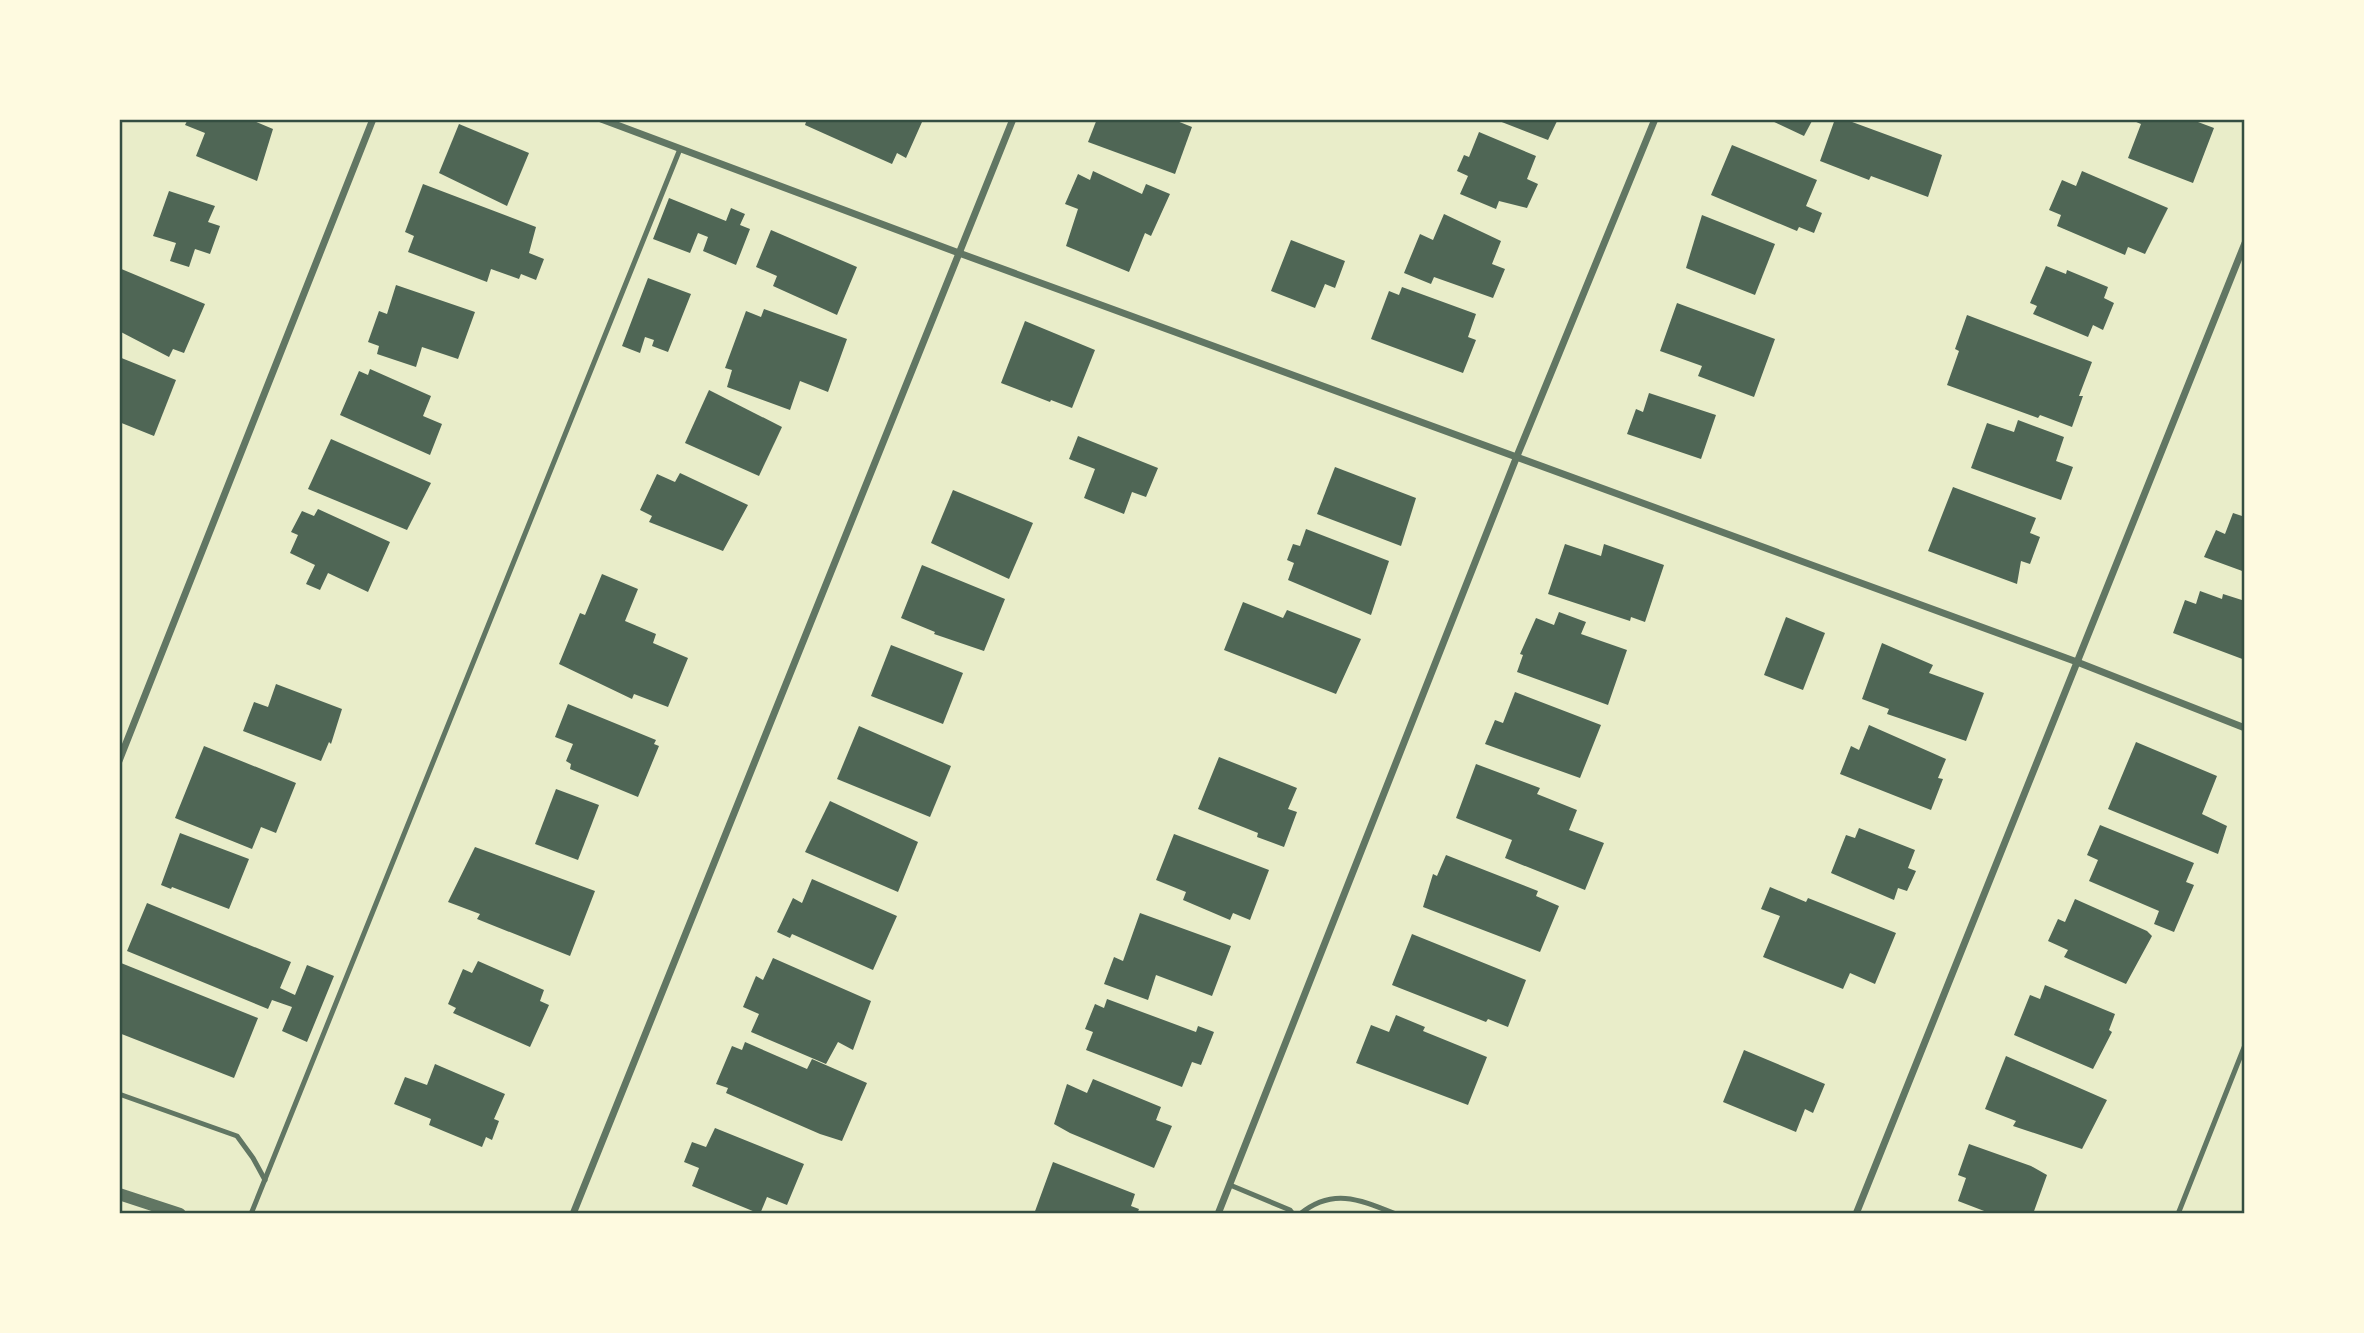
<svg xmlns="http://www.w3.org/2000/svg" width="2364" height="1333" viewBox="0 0 2364 1333" font-family="Figtree,sans-serif">
	<style>
		.building { fill: #4f6655 }
		.lines { fill: none; stroke-linecap: round; stroke-linejoin: round }
		.service { stroke: #617663; stroke-width: 5 }
		.minor { stroke: #617663; stroke-width: 7 }
		.tertiary { stroke: #617663; stroke-width: 12 }
		.neatline { fill: none; stroke: #344e41; stroke-width: 2.5 }
	</style>
	<rect width="100%" height="100%" fill="#e9edc9"/>
	<!-- building -->
	<g class="building">
		<path d="M 188,119 L 249,119 L 273,129 L 257,181 L 196,156 L 205,133 L 185,125 Z"/>
		<path d="M 807,119 L 914,119 L 922,122 L 906,158 L 897,153 L 892,164 L 805,125 Z"/>
		<path d="M 1097,119 L 1172,119 L 1192,127 L 1175,174 L 1088,142 Z"/>
		<path d="M 1494,119 L 1558,119 L 1548,140 Z"/>
		<path d="M 1768,119 L 1813,119 L 1804,136 Z"/>
		<path d="M 1835,119 L 1844,119 L 1942,155 L 1928,197 L 1871,176 L 1869,180 L 1820,161 Z"/>
		<path d="M 2129,119 L 2190,119 L 2214,128 L 2193,183 L 2128,158 L 2141,124 Z"/>
		<path d="M 459,124 L 529,153 L 507,206 L 439,173 Z"/>
		<path d="M 1479,132 L 1536,156 L 1527,179 L 1538,184 L 1527,208 L 1499,201 L 1496,209 L 1460,194 L 1468,176 L 1457,171 L 1464,155 L 1469,157 Z"/>
		<path d="M 1732,145 L 1817,180 L 1806,206 L 1822,213 L 1814,233 L 1799,227 L 1797,231 L 1711,195 Z"/>
		<path d="M 1093,171 L 1142,194 L 1146,184 L 1170,194 L 1151,236 L 1145,233 L 1129,272 L 1066,246 L 1078,209 L 1065,204 L 1078,174 L 1090,180 Z"/>
		<path d="M 2082,171 L 2168,208 L 2145,254 L 2128,247 L 2125,255 L 2057,226 L 2061,215 L 2049,210 L 2062,180 L 2076,186 Z"/>
		<path d="M 423,184 L 536,227 L 529,253 L 544,259 L 536,280 L 521,274 L 519,279 L 491,269 L 487,282 L 408,252 L 414,236 L 405,232 Z"/>
		<path d="M 169,191 L 215,206 L 208,222 L 220,226 L 210,254 L 195,249 L 189,267 L 170,261 L 176,243 L 153,236 Z"/>
		<path d="M 669,198 L 726,221 L 731,208 L 745,214 L 740,225 L 750,229 L 736,265 L 703,251 L 708,237 L 698,233 L 690,253 L 653,239 Z"/>
		<path d="M 1444,214 L 1501,241 L 1492,264 L 1505,269 L 1493,298 L 1434,277 L 1431,284 L 1404,273 L 1420,234 L 1433,240 Z"/>
		<path d="M 1702,215 L 1775,244 L 1755,295 L 1686,268 Z"/>
		<path d="M 771,230 L 857,267 L 837,315 L 773,286 L 777,276 L 756,267 Z"/>
		<path d="M 1291,240 L 1345,261 L 1335,288 L 1325,284 L 1315,308 L 1271,291 Z"/>
		<path d="M 2046,266 L 2066,274 L 2067,270 L 2108,287 L 2104,298 L 2114,303 L 2103,330 L 2093,325 L 2088,337 L 2033,314 L 2037,306 L 2030,303 Z"/>
		<path d="M 119,268 L 205,304 L 184,353 L 173,349 L 169,357 L 119,331 Z"/>
		<path d="M 648,278 L 691,294 L 668,352 L 652,346 L 654,340 L 645,337 L 640,353 L 622,346 Z"/>
		<path d="M 396,285 L 475,312 L 458,359 L 422,347 L 416,367 L 377,354 L 379,346 L 368,342 L 379,311 L 387,314 Z"/>
		<path d="M 1402,287 L 1476,314 L 1468,337 L 1476,340 L 1463,373 L 1371,339 L 1389,291 L 1399,295 Z"/>
		<path d="M 1677,303 L 1775,339 L 1754,397 L 1698,376 L 1702,366 L 1660,351 Z"/>
		<path d="M 764,309 L 847,339 L 828,392 L 800,381 L 790,410 L 727,387 L 732,370 L 725,368 L 746,311 L 761,317 Z"/>
		<path d="M 1967,315 L 2092,362 L 2079,396 L 2083,396 L 2072,427 L 2040,415 L 2038,418 L 1947,385 L 1959,351 L 1955,349 Z"/>
		<path d="M 1025,321 L 1095,350 L 1072,408 L 1051,400 L 1050,402 L 1001,383 Z"/>
		<path d="M 119,357 L 176,380 L 154,436 L 119,422 Z"/>
		<path d="M 370,369 L 431,396 L 423,416 L 442,424 L 430,455 L 340,415 L 359,371 L 368,375 Z"/>
		<path d="M 709,390 L 782,427 L 759,476 L 685,443 Z"/>
		<path d="M 1649,393 L 1716,415 L 1701,459 L 1627,434 L 1636,409 L 1643,412 Z"/>
		<path d="M 2018,420 L 2064,437 L 2056,461 L 2073,467 L 2061,500 L 1971,468 L 1987,423 L 2014,432 Z"/>
		<path d="M 1078,436 L 1158,468 L 1146,497 L 1132,492 L 1124,514 L 1084,498 L 1095,469 L 1069,459 Z"/>
		<path d="M 331,439 L 431,483 L 407,530 L 308,489 Z"/>
		<path d="M 1335,467 L 1416,498 L 1401,546 L 1317,514 Z"/>
		<path d="M 680,473 L 748,505 L 723,551 L 649,522 L 652,516 L 640,510 L 657,474 L 675,482 Z"/>
		<path d="M 1953,487 L 2036,518 L 2030,533 L 2040,537 L 2030,564 L 2021,561 L 2017,584 L 1928,551 Z"/>
		<path d="M 953,490 L 1033,523 L 1009,579 L 931,543 Z"/>
		<path d="M 318,509 L 390,542 L 368,592 L 328,573 L 320,590 L 306,584 L 315,565 L 290,553 L 298,535 L 291,532 L 302,511 L 314,516 Z"/>
		<path d="M 2233,513 L 2245,517 L 2245,572 L 2204,557 L 2216,530 L 2225,534 Z"/>
		<path d="M 1306,529 L 1389,561 L 1371,615 L 1288,580 L 1294,563 L 1287,560 L 1293,544 L 1300,546 Z"/>
		<path d="M 1565,544 L 1601,556 L 1604,544 L 1664,565 L 1645,622 L 1631,617 L 1630,621 L 1548,594 Z"/>
		<path d="M 922,565 L 1005,599 L 984,651 L 934,634 L 935,632 L 901,618 Z"/>
		<path d="M 602,574 L 638,589 L 625,621 L 656,634 L 653,643 L 688,658 L 668,707 L 634,694 L 632,699 L 559,664 L 580,613 L 585,615 Z"/>
		<path d="M 2200,591 L 2222,599 L 2223,594 L 2245,601 L 2245,660 L 2173,633 L 2185,600 L 2196,604 Z"/>
		<path d="M 1243,602 L 1283,618 L 1287,610 L 1361,639 L 1336,694 L 1224,650 Z"/>
		<path d="M 1559,612 L 1586,622 L 1581,634 L 1627,650 L 1608,705 L 1517,672 L 1523,655 L 1520,654 L 1536,618 L 1554,625 Z"/>
		<path d="M 1786,617 L 1825,633 L 1803,690 L 1764,675 Z"/>
		<path d="M 1882,643 L 1933,665 L 1929,673 L 1984,693 L 1966,741 L 1887,714 L 1889,709 L 1862,699 Z"/>
		<path d="M 891,645 L 963,673 L 943,724 L 871,696 Z"/>
		<path d="M 276,684 L 342,709 L 331,744 L 329,742 L 321,761 L 243,731 L 254,702 L 268,707 Z"/>
		<path d="M 1515,692 L 1601,725 L 1580,778 L 1485,744 L 1495,720 L 1503,723 Z"/>
		<path d="M 568,704 L 656,740 L 654,744 L 659,746 L 638,797 L 570,769 L 571,764 L 566,761 L 573,744 L 555,737 Z"/>
		<path d="M 1869,725 L 1946,759 L 1938,778 L 1943,779 L 1931,810 L 1840,774 L 1851,746 L 1859,750 Z"/>
		<path d="M 859,726 L 951,766 L 930,817 L 837,779 Z"/>
		<path d="M 2136,742 L 2217,776 L 2202,814 L 2227,826 L 2218,854 L 2108,809 Z"/>
		<path d="M 204,746 L 296,783 L 276,833 L 261,827 L 252,849 L 175,818 Z"/>
		<path d="M 1219,757 L 1297,788 L 1288,809 L 1297,812 L 1284,847 L 1257,837 L 1258,833 L 1198,809 Z"/>
		<path d="M 1476,764 L 1540,788 L 1537,794 L 1577,810 L 1569,830 L 1604,843 L 1585,890 L 1505,858 L 1512,840 L 1456,818 Z"/>
		<path d="M 556,789 L 599,805 L 578,860 L 535,844 Z"/>
		<path d="M 830,801 L 918,842 L 898,892 L 805,852 Z"/>
		<path d="M 2100,825 L 2194,863 L 2186,882 L 2194,885 L 2174,932 L 2154,924 L 2159,911 L 2089,881 L 2098,860 L 2087,855 Z"/>
		<path d="M 1859,828 L 1915,850 L 1908,868 L 1916,871 L 1907,891 L 1898,888 L 1894,900 L 1831,873 L 1846,835 L 1855,838 Z"/>
		<path d="M 180,833 L 249,859 L 229,909 L 172,887 L 171,889 L 161,885 Z"/>
		<path d="M 1174,834 L 1269,870 L 1250,920 L 1233,913 L 1230,920 L 1183,900 L 1186,892 L 1156,880 Z"/>
		<path d="M 475,847 L 595,891 L 570,956 L 477,919 L 480,914 L 448,902 Z"/>
		<path d="M 1446,855 L 1538,891 L 1536,896 L 1559,906 L 1540,952 L 1423,907 L 1433,874 L 1437,876 Z"/>
		<path d="M 812,879 L 897,916 L 873,970 L 792,934 L 790,938 L 777,932 L 793,898 L 802,903 Z"/>
		<path d="M 1770,887 L 1806,902 L 1808,898 L 1896,933 L 1875,984 L 1850,973 L 1843,989 L 1763,957 L 1780,916 L 1761,909 Z"/>
		<path d="M 2075,899 L 2147,931 L 2152,936 L 2126,984 L 2064,957 L 2068,950 L 2048,941 L 2058,919 L 2065,922 Z"/>
		<path d="M 147,903 L 291,962 L 280,988 L 295,995 L 307,965 L 334,976 L 307,1042 L 282,1031 L 292,1007 L 272,1000 L 268,1009 L 127,951 Z"/>
		<path d="M 1140,913 L 1231,946 L 1212,996 L 1156,975 L 1148,1000 L 1104,984 L 1114,957 L 1123,961 Z"/>
		<path d="M 1412,934 L 1526,980 L 1508,1027 L 1488,1019 L 1486,1022 L 1392,985 Z"/>
		<path d="M 773,958 L 871,1001 L 853,1050 L 838,1042 L 826,1064 L 751,1032 L 759,1014 L 743,1007 L 756,976 L 763,980 Z"/>
		<path d="M 478,961 L 544,990 L 540,1001 L 549,1005 L 530,1047 L 453,1013 L 456,1008 L 448,1004 L 463,969 L 472,973 Z"/>
		<path d="M 121,963 L 258,1018 L 234,1078 L 119,1033 L 119,970 Z"/>
		<path d="M 2045,985 L 2115,1014 L 2109,1030 L 2112,1032 L 2093,1069 L 2014,1035 L 2030,995 L 2040,999 Z"/>
		<path d="M 1107,999 L 1196,1032 L 1198,1026 L 1214,1032 L 1201,1065 L 1192,1062 L 1182,1087 L 1086,1050 L 1093,1032 L 1085,1029 L 1095,1004 L 1104,1008 Z"/>
		<path d="M 1396,1015 L 1425,1027 L 1423,1031 L 1487,1057 L 1468,1105 L 1356,1063 L 1371,1025 L 1389,1032 Z"/>
		<path d="M 745,1042 L 807,1069 L 812,1059 L 867,1083 L 842,1141 L 820,1134 L 726,1093 L 728,1088 L 716,1084 L 732,1046 L 742,1050 Z"/>
		<path d="M 1744,1050 L 1825,1084 L 1813,1113 L 1805,1109 L 1796,1132 L 1723,1102 Z"/>
		<path d="M 2006,1056 L 2107,1100 L 2082,1149 L 2013,1126 L 2016,1121 L 1985,1109 Z"/>
		<path d="M 435,1064 L 505,1094 L 494,1119 L 499,1121 L 492,1140 L 486,1137 L 482,1147 L 429,1125 L 431,1119 L 394,1104 L 405,1077 L 427,1085 Z"/>
		<path d="M 1093,1079 L 1161,1107 L 1156,1120 L 1172,1126 L 1154,1168 L 1070,1133 L 1054,1124 L 1067,1084 L 1087,1093 Z"/>
		<path d="M 715,1128 L 804,1164 L 787,1205 L 767,1197 L 760,1214 L 692,1186 L 699,1168 L 684,1162 L 692,1142 L 706,1147 Z"/>
		<path d="M 1969,1144 L 2031,1166 L 2047,1175 L 2033,1214 L 1992,1214 L 1958,1201 L 1966,1178 L 1958,1175 Z"/>
		<path d="M 1053,1162 L 1135,1194 L 1131,1206 L 1139,1209 L 1137,1214 L 1034,1214 Z"/>
	</g>
	<g class="lines">
		<!-- service -->
		<g class="service">
			<path d="M 119,1094 L 237,1136 L 253,1158 L 265,1180"/>
			<path d="M 1230,1185 L 1290,1210 L 1293,1214"/>
			<path d="M 251,1214 L 680,149"/>
			<path d="M 1300,1214 C 1333,1187 1361,1200 1396,1214"/>
			<path d="M 2178,1214 L 2245,1045"/>
		</g>
		<!-- minor -->
		<g class="minor">
			<path d="M 601,119 L 959,253 L 2077,662 L 2245,728"/>
			<path d="M 119,761 L 373,119"/>
			<path d="M 573,1214 L 1013,119"/>
			<path d="M 1218,1214 L 1517,456 L 1655,119"/>
			<path d="M 1856,1214 L 2245,243"/>
		</g>
		<!-- tertiary -->
		<path class="tertiary" d="M 119,1194 L 180,1214"/>
	</g>
	<!-- border -->
	<rect width="2364" height="1333" fill="none" stroke="#fefae0" stroke-width="242"/>
	<rect x="121" y="121" width="2122" height="1091" class="neatline"/>
</svg>
